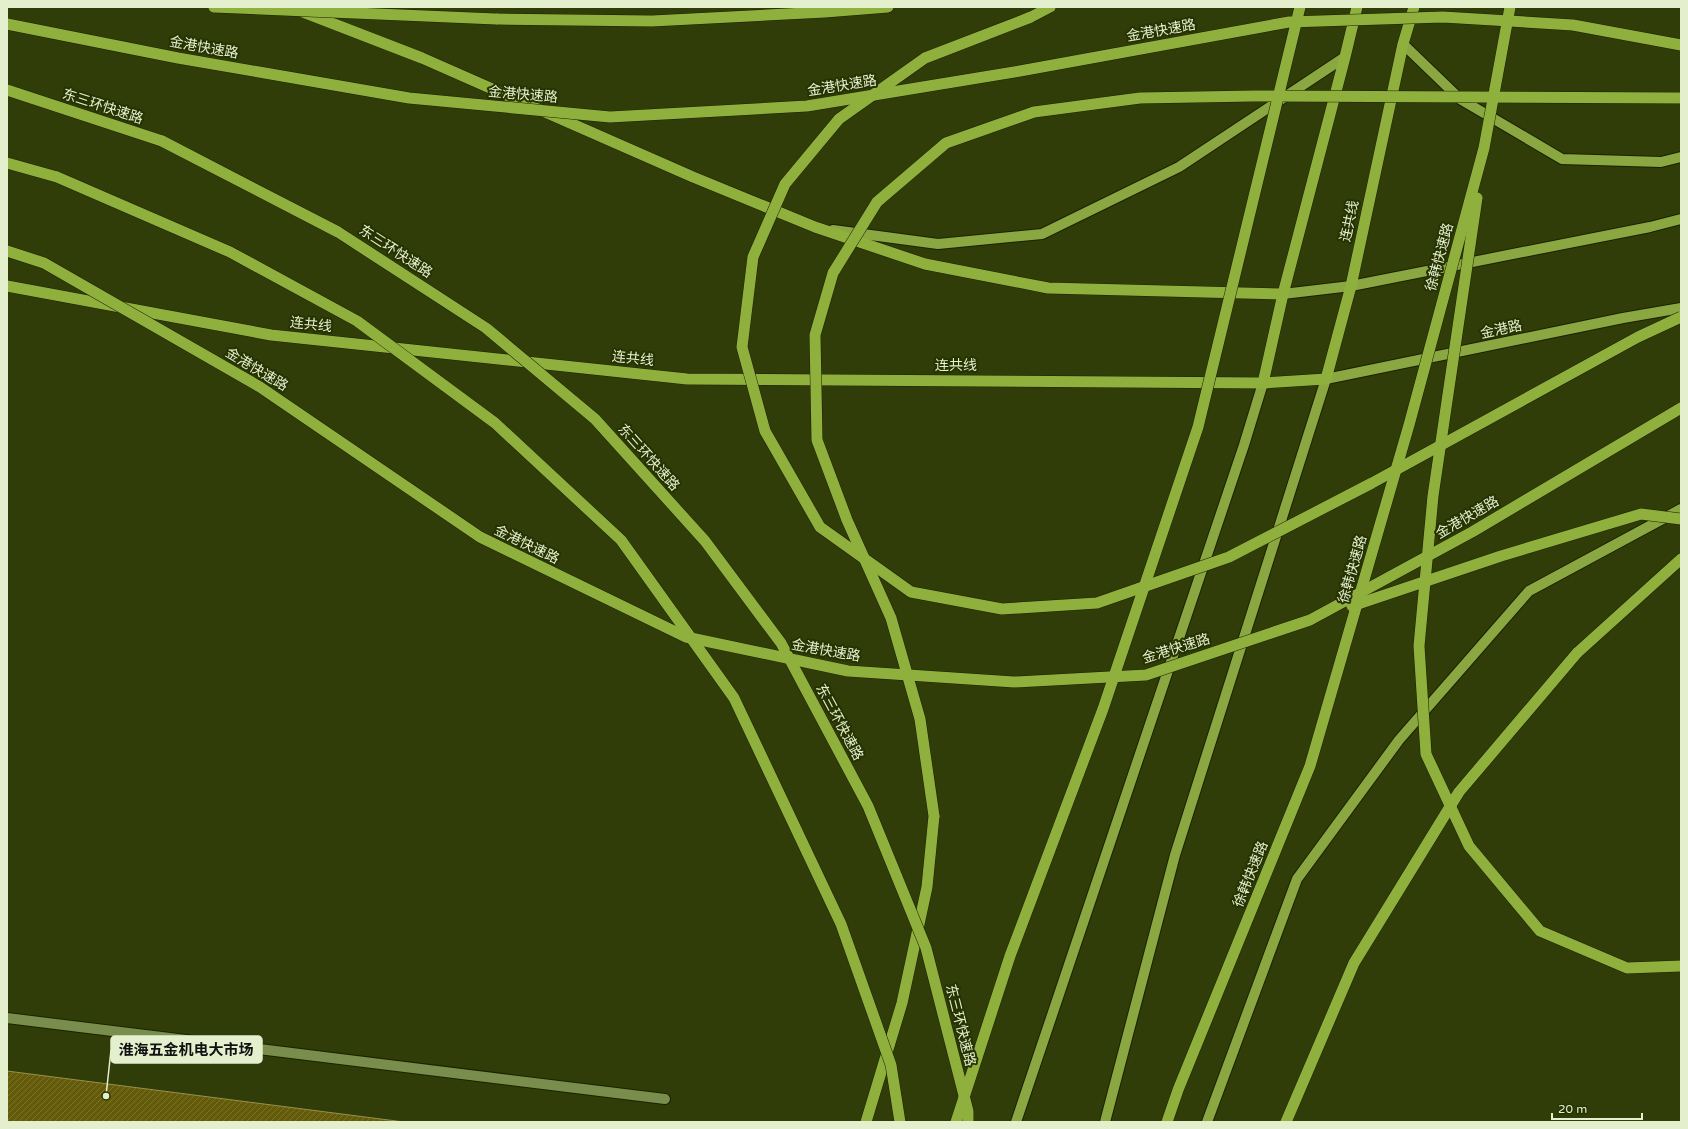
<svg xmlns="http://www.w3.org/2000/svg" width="1688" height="1129" viewBox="0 0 1688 1129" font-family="'Varela Round','Noto Sans SC',sans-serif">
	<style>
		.building { fill: url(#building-hatch); stroke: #99914a }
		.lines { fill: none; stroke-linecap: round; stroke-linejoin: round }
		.minor-casing { stroke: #1a2301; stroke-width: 12 }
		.primary-casing { stroke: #1a2301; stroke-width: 12 }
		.trunk-casing { stroke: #1a2301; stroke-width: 12 }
		.minor { stroke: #798e4c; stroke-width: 10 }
		.primary { stroke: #8aa742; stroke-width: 10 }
		.trunk { stroke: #90b03e; stroke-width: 11 }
		.trunk-bridge-casing { stroke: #1a2301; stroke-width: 12; stroke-linecap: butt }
		.trunk-bridge { stroke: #90b03e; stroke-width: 11 }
		.labels { text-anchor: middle; stroke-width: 4; stroke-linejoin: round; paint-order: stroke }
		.street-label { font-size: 14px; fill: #e3efcd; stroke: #263300 }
		.leader { fill: none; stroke: #e3efcd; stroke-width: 1.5 }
		.callout-dot { fill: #e3efcd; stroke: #263300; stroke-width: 1.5 }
		.callout { fill: #e3efcd; stroke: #e3efcd; stroke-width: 1.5 }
		.callout-label { font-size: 15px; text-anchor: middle; font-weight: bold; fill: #111 }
	</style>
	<defs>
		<pattern id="building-hatch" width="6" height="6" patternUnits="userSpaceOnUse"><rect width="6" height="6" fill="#635b09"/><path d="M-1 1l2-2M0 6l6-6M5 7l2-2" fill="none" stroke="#79732c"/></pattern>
	</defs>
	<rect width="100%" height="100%" fill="#303d09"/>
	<!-- building -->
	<path class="building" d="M 7,1071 L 404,1122 L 7,1122 Z"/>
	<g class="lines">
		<defs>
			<path id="minor" d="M 7,1018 L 665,1099"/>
			<g id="primary">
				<path d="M 1403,44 L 1460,99 L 1562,159 L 1661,162 L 1681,157"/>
				<path d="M 833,230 L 938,244 L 1042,234 L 1179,167 L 1345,57"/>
				<path d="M 1283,294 L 1351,286 L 1650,227 L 1681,219"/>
				<path d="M 1016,1122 L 1244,445 L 1263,383"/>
				<path d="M 1105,1122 L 1175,855 L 1326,379 L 1623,318 L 1681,308"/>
				<path d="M 1207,1122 L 1297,879 L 1399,740 L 1529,591 L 1681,509"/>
			</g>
			<g id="trunk">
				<path d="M 303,12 L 422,58 L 693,177 L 815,227 L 925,264 L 1048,288 L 1283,294"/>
				<path d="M 496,19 L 652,21 L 825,12 L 888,7"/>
				<path d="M 7,90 L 162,141"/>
				<path d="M 7,163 L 57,177"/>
				<path d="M 7,286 L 271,335 L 687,379 L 1263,383 L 1326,379 L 1351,286 L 1403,44 L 1414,7"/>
				<path d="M 1263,383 L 1283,294 L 1345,57 L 1357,7"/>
				<path d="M 1577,653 L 1681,559"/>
				<path d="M 866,1122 L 902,1003 L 927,887 L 934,816"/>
			</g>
		</defs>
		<!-- minor casing -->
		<use href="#minor" class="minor-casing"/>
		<!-- primary casing -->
		<use href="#primary" class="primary-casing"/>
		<!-- trunk casing -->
		<use href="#trunk" class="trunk-casing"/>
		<!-- minor -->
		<use href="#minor" class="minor"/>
		<!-- primary -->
		<use href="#primary" class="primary"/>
		<!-- trunk -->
		<use href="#trunk" class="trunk"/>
		<defs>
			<g id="trunk-bridge">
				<path d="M 214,7 L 496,19"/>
				<path d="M 1050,7 L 1031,17 L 925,58 L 839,119 L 785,184 L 753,257 L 742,347 L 765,431 L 820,527 L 911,592 L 1002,609 L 1097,603 L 1229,557 L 1372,483 L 1638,337 L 1681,317"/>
				<path d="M 7,24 L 178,58 L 409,98 L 610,117 L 807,106 L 1020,71 L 1289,22 L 1443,17 L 1573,25 L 1681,45"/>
				<path d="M 162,141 L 338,232 L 486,328 L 595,419 L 705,541 L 781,643 L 868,806 L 926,948 L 968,1111 L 968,1122"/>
				<path d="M 57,177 L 230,252 L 357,321 L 495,423 L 621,540 L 734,698 L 841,924 L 891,1065 L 900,1122"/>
				<path d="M 1477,198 L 1433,496 L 1419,646 L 1426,754 L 1469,846 L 1540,931 L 1627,968 L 1681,966"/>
				<path d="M 7,251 L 44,263 L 260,387 L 480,537 L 686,637 L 848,671 L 1014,682 L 1146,675 L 1310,620 L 1472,532 L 1681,408"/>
				<path d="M 1352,606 L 1501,556 L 1641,514 L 1681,519"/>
				<path d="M 934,816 L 920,719 L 891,618 L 847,520 L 817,440 L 815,335 L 833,273 L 877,202 L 946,143 L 1034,112 L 1140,98 L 1254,96 L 1681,98"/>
				<path d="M 956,1122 L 1010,956 L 1103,709 L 1198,427 L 1300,7"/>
				<path d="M 1167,1122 L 1178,1090 L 1310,766 L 1409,425 L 1484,148 L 1510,7"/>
				<path d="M 1286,1122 L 1354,963 L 1459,792 L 1577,653"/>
			</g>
		</defs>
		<!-- trunk-bridge casing -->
		<use href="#trunk-bridge" class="trunk-bridge-casing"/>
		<!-- trunk-bridge -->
		<use href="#trunk-bridge" class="trunk-bridge"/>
	</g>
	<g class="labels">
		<!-- street labels -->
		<g class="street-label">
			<text transform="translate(1161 30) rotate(-10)" y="5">金港快速路</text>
			<text transform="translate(204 47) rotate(10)" y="5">金港快速路</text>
			<text transform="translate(842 85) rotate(-9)" y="5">金港快速路</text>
			<text transform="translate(523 94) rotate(5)" y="5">金港快速路</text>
			<text transform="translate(103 106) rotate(18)" y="5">东三环快速路</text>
			<text transform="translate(1349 221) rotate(-78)" y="5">连共线</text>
			<text transform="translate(396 251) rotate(33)" y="5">东三环快速路</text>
			<text transform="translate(1439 257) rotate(-75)" y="5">徐韩快速路</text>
			<text transform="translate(311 324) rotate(6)" y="5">连共线</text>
			<text transform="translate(1501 329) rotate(-12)" y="5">金港路</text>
			<text transform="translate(633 358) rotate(6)" y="5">连共线</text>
			<text x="956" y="370">连共线</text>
			<text transform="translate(257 369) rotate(31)" y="5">金港快速路</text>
			<text transform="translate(649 457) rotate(48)" y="5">东三环快速路</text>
			<text transform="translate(1467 517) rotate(-30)" y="5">金港快速路</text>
			<text transform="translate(527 544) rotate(26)" y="5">金港快速路</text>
			<text transform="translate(1352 569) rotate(-74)" y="5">徐韩快速路</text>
			<text transform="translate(1176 648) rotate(-17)" y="5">金港快速路</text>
			<text transform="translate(826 650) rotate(10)" y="5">金港快速路</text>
			<text transform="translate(840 722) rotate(62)" y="5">东三环快速路</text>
			<text transform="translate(1250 874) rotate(-68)" y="5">徐韩快速路</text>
			<text transform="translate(961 1025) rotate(76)" y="5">东三环快速路</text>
		</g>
	</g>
	<!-- callouts -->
	<path class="leader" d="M106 1096L111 1050"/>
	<circle class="callout-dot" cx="106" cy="1096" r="4"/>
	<rect class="callout" x="111" y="1036" width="151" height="27" rx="4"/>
	<g class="callout-label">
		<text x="186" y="1055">淮海五金机电大市场</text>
	</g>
	<!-- border -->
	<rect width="1688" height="1129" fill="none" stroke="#e3efcd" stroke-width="16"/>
	<!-- scale -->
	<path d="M1552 1113v6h90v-6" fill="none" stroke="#e3efcd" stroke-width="2"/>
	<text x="1558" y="1113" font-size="12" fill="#e3efcd" stroke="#263300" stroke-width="3" paint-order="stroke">20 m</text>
</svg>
